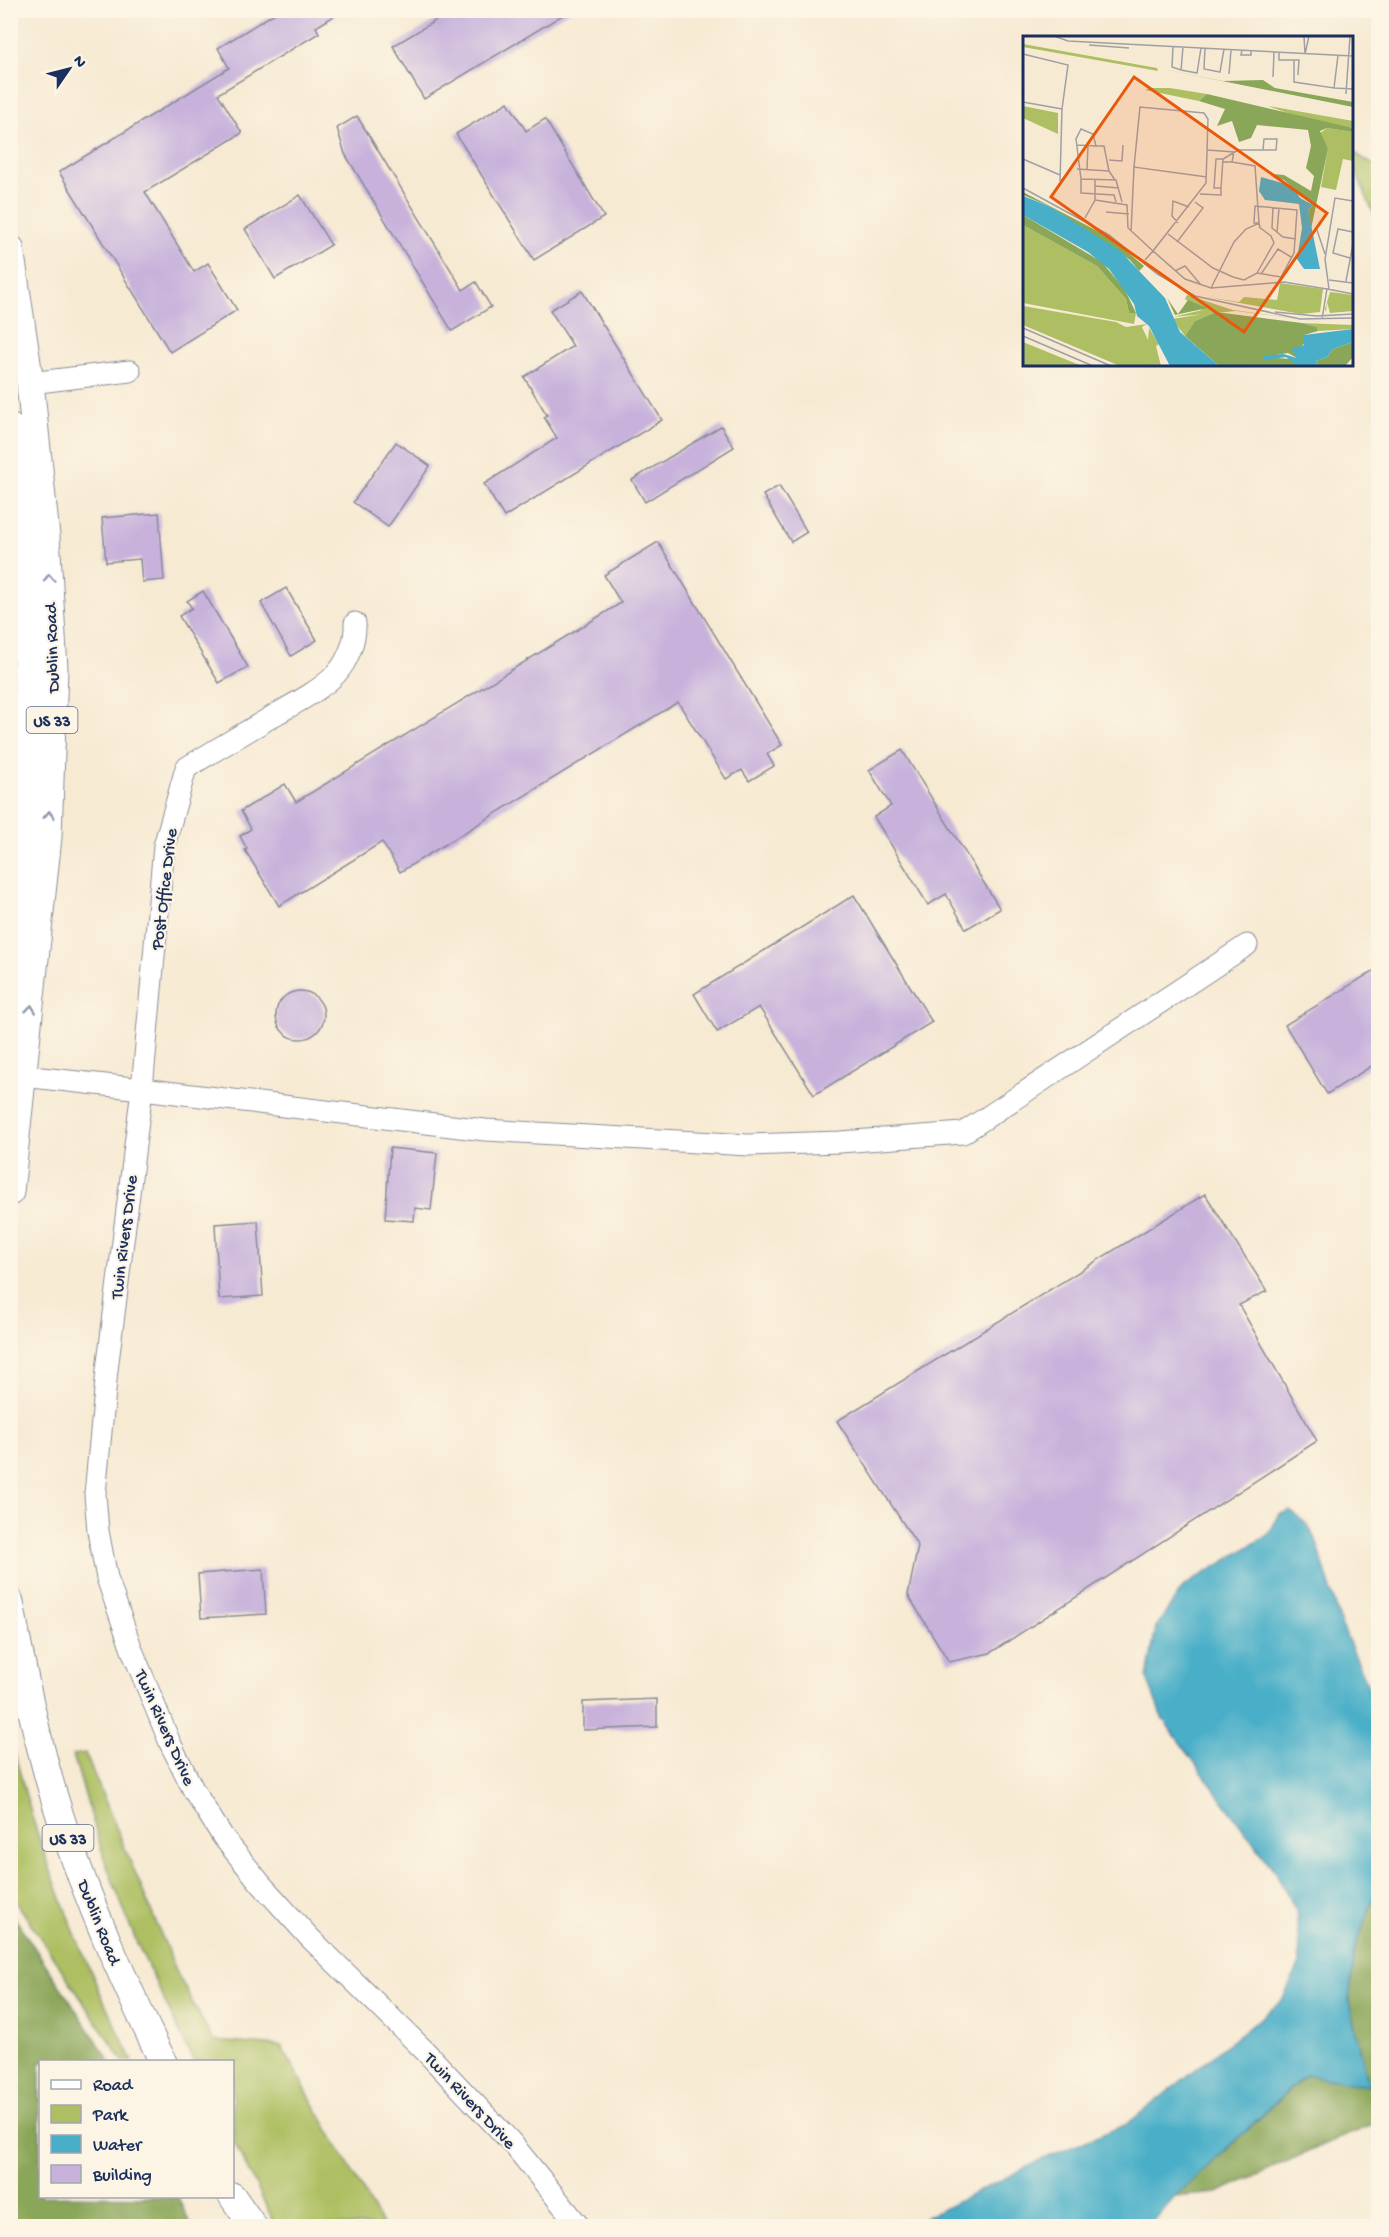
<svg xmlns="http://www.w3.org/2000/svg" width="1389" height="2237" viewBox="0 0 1389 2237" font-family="'Gochi Hand',sans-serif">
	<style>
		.green { fill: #adbf62; stroke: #647760; stroke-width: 1.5 }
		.forest { fill: #8aa658; stroke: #526a5b; stroke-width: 1.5 }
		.water { fill: #49afc8; stroke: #326f93; stroke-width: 1.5 }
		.building { fill: #c8b2dc }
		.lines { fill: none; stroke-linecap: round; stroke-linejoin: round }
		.minor-casing { stroke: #898c98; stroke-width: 23 }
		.major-casing { stroke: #898c98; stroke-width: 29 }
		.minor { stroke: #fff; stroke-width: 21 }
		.major { stroke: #fff; stroke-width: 27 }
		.oneway { stroke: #8d97ae }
		.labels { text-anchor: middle; stroke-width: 4.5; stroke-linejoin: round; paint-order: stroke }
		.shield { fill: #fcf5e5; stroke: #5e6a86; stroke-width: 1.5 }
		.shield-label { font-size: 16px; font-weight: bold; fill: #1b2f5e }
		.street-label { font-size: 18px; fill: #1b2f5e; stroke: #fcf5e5 }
		.inset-road { fill: none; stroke: #9f9fa4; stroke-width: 1.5 }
		.view { fill: #e8590c; fill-opacity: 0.15; stroke: #e8590c; stroke-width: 3 }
		.inset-edge { fill: none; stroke: #1b2f5e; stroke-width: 3 }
	</style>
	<rect width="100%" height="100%" fill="#fcf5e5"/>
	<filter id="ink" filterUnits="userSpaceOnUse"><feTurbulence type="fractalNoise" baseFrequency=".0167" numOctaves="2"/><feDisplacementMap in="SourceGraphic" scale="12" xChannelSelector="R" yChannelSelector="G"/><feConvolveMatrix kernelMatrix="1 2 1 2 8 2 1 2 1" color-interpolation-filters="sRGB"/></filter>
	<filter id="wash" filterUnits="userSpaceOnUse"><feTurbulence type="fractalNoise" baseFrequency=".008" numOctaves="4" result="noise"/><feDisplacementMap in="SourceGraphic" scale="24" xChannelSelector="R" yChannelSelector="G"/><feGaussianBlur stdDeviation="1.35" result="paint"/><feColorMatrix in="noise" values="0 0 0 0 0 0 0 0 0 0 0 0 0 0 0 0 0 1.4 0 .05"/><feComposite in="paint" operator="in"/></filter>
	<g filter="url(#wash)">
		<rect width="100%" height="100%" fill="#f7ead3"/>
		<!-- green -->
		<g class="green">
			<path d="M 1352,151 L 1378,168 L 1378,224 L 1352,162 Z"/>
			<path d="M 11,1740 C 21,1776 29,1812 42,1846 C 67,1919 98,1992 133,2061 L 123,2061 L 11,1894 Z"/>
			<path d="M 85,1753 L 178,1975 L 213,2041 L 281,2046 L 383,2226 L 276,2226 L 233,2140 L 232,2062 L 193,2061 L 136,1941 L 106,1864 L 73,1755 Z"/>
		</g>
		<!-- forest -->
		<g class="forest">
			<path d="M 11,644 C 14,700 18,759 11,815 Z"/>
			<path d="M 1378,1887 L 1378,2123 L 1330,2142 L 1217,2193 L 1175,2197 L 1306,2075 L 1369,2086 L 1349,2002 L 1355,1947 Z"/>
			<path d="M 10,1911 L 110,2061 L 40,2062 L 40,2196 L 178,2197 L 191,2226 L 11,2226 Z"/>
		</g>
		<!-- water -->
		<path class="water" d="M 1290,1511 L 1308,1525 L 1318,1546 L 1341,1624 L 1378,1708 L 1378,1887 L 1355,1947 L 1349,2002 L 1369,2086 L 1305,2075 L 1175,2197 L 1149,2226 L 909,2226 L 1039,2161 L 1127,2124 L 1282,2001 L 1300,1964 L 1296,1910 L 1274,1870 L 1162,1718 L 1147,1678 L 1156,1627 L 1184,1586 L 1268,1535 L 1280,1514 Z"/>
		<g id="blocks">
			<!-- building -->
			<g class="building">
				<path d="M 280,10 L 344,10 L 316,27 L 319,33 L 218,94 L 242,133 L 145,192 L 194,272 L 208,263 L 237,310 L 170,352 L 59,172 L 229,68 L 218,48 Z"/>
				<path d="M 453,10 L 571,10 L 424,99 L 393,46 Z"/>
				<path d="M 508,102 L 526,131 L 545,119 L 604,217 L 534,260 L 456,134 Z"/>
				<path d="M 357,116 L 463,290 L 476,282 L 491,307 L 452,331 L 345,154 L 337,128 Z"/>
				<path d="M 300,195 L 331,245 L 275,279 L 245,229 Z"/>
				<path d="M 582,291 L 662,420 L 504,517 L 484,484 L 557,438 L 544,417 L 547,415 L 524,377 L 573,346 L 550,310 Z"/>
				<path d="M 721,426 L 734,447 L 645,502 L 632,480 Z"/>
				<path d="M 396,442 L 430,466 L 388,527 L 353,502 Z"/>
				<path d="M 779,486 L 807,532 L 791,542 L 763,495 Z"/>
				<path d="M 159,513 L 164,580 L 142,582 L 140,559 L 106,562 L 102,518 Z"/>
				<path d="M 658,542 L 782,745 L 767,754 L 774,766 L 749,781 L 742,770 L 726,779 L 678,702 L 400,872 L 382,842 L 279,906 L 245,850 L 247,849 L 240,836 L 251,829 L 241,811 L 285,784 L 296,802 L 621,603 L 604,575 Z"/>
				<path d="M 286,588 L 317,640 L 291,656 L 261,603 Z"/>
				<path d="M 203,591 L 248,667 L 219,683 L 179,616 L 192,608 L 187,601 Z"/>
				<path d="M 902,750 L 1000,909 L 966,929 L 946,894 L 928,905 L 874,817 L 891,806 L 869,770 Z"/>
				<path d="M 854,895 L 932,1022 L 814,1095 L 759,1007 L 717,1032 L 694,994 Z"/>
				<path d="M 1378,968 L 1378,1062 L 1327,1094 L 1285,1025 Z"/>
				<circle cx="300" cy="1015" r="24"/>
				<path d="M 390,1148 L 437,1153 L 431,1210 L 415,1208 L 414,1221 L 385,1219 Z"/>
				<path d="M 1205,1194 L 1267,1291 L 1239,1305 L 1317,1441 L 990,1653 L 949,1662 L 908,1595 L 918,1546 L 837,1421 Z"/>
				<path d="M 258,1221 L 263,1296 L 219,1299 L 215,1224 Z"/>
				<path d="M 263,1569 L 266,1614 L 201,1618 L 198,1574 Z"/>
				<path d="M 657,1699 L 657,1727 L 583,1730 L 583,1702 Z"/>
			</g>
		</g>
	</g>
	<g filter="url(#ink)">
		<use href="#blocks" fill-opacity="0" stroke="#898c98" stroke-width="1.5"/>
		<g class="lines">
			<defs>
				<g id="minor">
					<path d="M 30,383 L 130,371"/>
					<path d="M 23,1076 L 142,1089 L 164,846 L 186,768 C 217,749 248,731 278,713 C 296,703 322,689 336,674 C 348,661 356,640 355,623"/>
					<path d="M 579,2226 L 512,2143 L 425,2051 L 309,1937 L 261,1884 L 223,1837 L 194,1791 L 170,1743 L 132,1650 L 107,1578 L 98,1531 L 95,1494 L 107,1370 L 142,1089 L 485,1130 L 749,1145 L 840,1142 L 963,1133 L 1247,945"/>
				</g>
				<g id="major">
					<path d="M 10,248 L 30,383 L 46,536 L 54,669 L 48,837 L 10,1192"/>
					<path d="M 10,427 C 23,541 30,655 28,769 C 27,836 18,903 10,969"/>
					<path d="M 10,1602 C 23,1675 38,1749 61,1819 C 88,1903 125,1983 163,2062"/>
					<path d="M 232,2196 L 253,2226"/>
				</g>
			</defs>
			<!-- minor casing -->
			<use href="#minor" class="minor-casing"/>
			<!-- major casing -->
			<use href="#major" class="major-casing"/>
			<!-- minor -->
			<use href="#minor" class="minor"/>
			<!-- major -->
			<use href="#major" class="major"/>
		</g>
		<!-- one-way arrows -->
		<defs><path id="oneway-chevron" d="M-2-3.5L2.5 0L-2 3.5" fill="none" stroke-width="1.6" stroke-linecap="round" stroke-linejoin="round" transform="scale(1.5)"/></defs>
		<g class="oneway">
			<use href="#oneway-chevron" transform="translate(49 578) rotate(-93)"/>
			<use href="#oneway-chevron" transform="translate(49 815) rotate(-88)"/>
			<use href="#oneway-chevron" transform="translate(31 1009) rotate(-84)"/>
		</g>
	</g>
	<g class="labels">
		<!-- shield labels -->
		<g class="shield">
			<rect x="26.5" y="707" width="51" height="26" rx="4.5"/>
			<rect x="42.5" y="1825" width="51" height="26" rx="4.5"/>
		</g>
		<g class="shield-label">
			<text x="52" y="726">US 33</text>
			<text x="68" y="1844">US 33</text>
		</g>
		<!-- street labels -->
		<g class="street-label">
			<text transform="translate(51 648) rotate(-92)" y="6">Dublin Road</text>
			<text transform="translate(163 889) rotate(-83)" y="6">Post Office Drive</text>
			<text transform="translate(123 1237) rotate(-83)" y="6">Twin Rivers Drive</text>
			<text transform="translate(166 1727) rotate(66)" y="6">Twin Rivers Drive</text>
			<text transform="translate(100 1922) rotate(68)" y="6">Dublin Road</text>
			<text transform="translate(471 2100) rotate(47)" y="6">Twin Rivers Drive</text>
		</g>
	</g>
	<!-- overview -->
	<g transform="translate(1023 36)">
		<rect width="330" height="330" fill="#f7ead3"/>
		<path d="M 0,8 L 134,32 L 135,35 L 0,11 ZM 127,52 L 147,52 L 184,58 L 176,65 L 122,54 ZM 0,70 L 35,77 L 35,98 L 0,82 ZM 245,70 L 330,85 L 330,92 L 279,82 ZM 304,92 L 330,96 L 330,125 L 320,123 L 313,154 L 298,151 L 305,113 L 296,98 ZM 0,189 L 74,230 L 103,263 L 106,277 L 113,277 L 111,288 L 0,267 ZM 257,247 L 300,253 L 297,276 L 278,278 L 183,261 L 216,266 L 221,261 L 254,264 ZM 307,256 L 330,259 L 330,275 L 307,277 L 304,266 L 303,276 L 302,273 ZM 164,259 L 210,274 L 307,287 L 213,275 L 150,281 L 179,274 L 162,263 ZM 0,270 L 93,286 L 103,291 L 124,288 L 119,291 L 125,304 L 126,292 L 136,308 L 133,310 L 138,330 L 97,330 L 0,289 ZM 193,276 L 172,285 L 162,300 L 149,283 ZM 279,287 L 330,289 L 330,293 L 295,295 L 294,291 ZM 0,306 L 59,330 L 0,330 Z" fill="#adbf62"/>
		<path d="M 134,32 L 200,45 L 240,44 L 252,52 L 330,66 L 330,71 ZM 184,58 L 330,92 L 330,96 L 304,92 L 297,95 L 305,113 L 288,193 L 285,174 L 290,169 L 261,144 L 250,141 L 250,138 L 261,139 L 288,155 L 291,140 L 283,132 L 288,110 L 285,94 L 234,89 L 228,102 L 216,106 L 209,85 L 194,90 L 202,73 L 176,65 ZM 0,156 L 88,202 L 121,230 L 116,235 L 107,224 L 26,170 L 0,159 ZM 0,179 L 79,226 L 102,254 L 113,277 L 106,277 L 103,263 L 74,230 L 0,189 ZM 144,262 L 155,278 L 165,264 L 184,272 L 152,279 ZM 193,276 L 279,287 L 294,291 L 295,295 L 281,299 L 281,308 L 274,313 L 274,322 L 265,317 L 241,321 L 268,323 L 275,330 L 196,330 L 162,300 L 172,285 ZM 330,306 L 330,321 L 322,330 L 294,330 L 293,325 L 304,321 L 310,313 Z" fill="#8aa658"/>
		<path d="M 238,141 L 269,150 L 277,162 L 290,169 L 285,174 L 297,233 L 281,233 L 274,223 L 279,192 L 276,168 L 242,164 L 236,155 ZM 0,160 L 26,170 L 97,215 L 142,262 L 157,296 L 196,330 L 147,330 L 126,290 L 114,280 L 111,268 L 86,233 L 65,216 L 0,179 ZM 330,293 L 330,306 L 310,313 L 304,321 L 293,325 L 294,330 L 275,330 L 263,321 L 241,324 L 241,320 L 260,318 L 274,322 L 268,313 L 281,309 L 281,299 Z" fill="#49afc8"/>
		<path class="inset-road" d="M 31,0 L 45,5 L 330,20M 281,0 L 282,18M 66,9 L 106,12M 150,11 L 149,31 L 158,34 L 160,11M 182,12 L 181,33 L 197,36 L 201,13M 219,14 L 218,19 L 228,19 L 228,15M 256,16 L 256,24 L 276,24 L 275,39M 0,18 L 45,29 L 39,73 L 37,145M 282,18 L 286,0M 271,24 L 271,46 L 311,52 L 315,19M 158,34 L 174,37 L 178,12M 206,38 L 208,14M 250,41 L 251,16M 311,52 L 330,53M 323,58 L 327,0M 0,66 L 39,73M 54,109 L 73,110M 184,114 L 211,116 L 209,126 L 200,126M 0,123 L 37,139M 200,123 L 215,114 L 253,114 L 254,103 L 241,103 L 240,114M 86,124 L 99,125 L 100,109M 209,126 L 232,130 L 236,187M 111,131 L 117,71 L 181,77 L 185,83 L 183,147 L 130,215 L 162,243 L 188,252 L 261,246 L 304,253M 54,133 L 86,135 L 92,144M 64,133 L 65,110M 58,143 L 53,103 L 58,93 L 70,98 L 73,110 L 81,110 L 86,135M 72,150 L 96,152M 0,152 L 86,199 L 134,238 L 172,260 L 277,283 L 330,282M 177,158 L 198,159 L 198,152 L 200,123 L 193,123 L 191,152 L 198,152M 72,164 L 104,169 L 105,192 L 130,215 L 122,224M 93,166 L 91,159 L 58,157 L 58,143 L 93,144 L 99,166M 250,171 L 249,192 L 260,201 L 273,203M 83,176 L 106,178M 62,182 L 72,164 L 72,144M 155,187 L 149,180 L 150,165 L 166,171M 294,194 L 302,218M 108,196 L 111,131 L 184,141M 254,196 L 256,172M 145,198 L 190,232 L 210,241 L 221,244 L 234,237 L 258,241 L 271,217 L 274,174 L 232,170 L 231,187 L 236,187M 154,206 L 180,172 L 172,166M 327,222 L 310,217 L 315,193 L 330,196M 152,235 L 162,230 L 178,249M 234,237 L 251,207 L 248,200 L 236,191M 238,238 L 255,213 L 268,221M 306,244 L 330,247M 323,245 L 330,208M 188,252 L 211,206 L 223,193 L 236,187 L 237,192M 306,253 L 302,223 L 312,162 L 330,165M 252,276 L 294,280 L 330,278M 299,283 L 304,253 L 330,258M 0,292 L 88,330M 0,300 L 70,330"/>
		<path class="view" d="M 111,41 L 304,177 L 221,296 L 28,161 Z"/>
		<rect width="330" height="330" class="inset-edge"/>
	</g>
	<!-- margin -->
	<rect width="1389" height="2237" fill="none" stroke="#fcf5e5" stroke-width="36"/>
	<!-- legend -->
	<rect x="39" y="2060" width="195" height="138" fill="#fcf5e5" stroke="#a2a6af" stroke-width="1.5"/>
	<rect x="51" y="2080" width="30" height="9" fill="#ffffff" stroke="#a2a6af" stroke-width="1.5"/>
	<text x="93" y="2090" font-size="18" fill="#1b2f5e">Road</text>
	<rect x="51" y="2105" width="30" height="18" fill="#adbf62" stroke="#a2a6af" stroke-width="1.5"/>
	<text x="93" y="2120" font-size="18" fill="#1b2f5e">Park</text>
	<rect x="51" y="2135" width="30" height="18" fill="#49afc8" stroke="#a2a6af" stroke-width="1.5"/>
	<text x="93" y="2150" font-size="18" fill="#1b2f5e">Water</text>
	<rect x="51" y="2165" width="30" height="18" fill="#c8b2dc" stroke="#a2a6af" stroke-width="1.5"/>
	<text x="93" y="2180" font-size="18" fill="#1b2f5e">Building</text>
	<!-- north arrow -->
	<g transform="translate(69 69) rotate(55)" stroke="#fcf5e5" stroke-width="4.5" paint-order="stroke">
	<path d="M0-4.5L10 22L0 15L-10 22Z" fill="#1b2f5e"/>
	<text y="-9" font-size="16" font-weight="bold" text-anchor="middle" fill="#1b2f5e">N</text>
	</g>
</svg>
